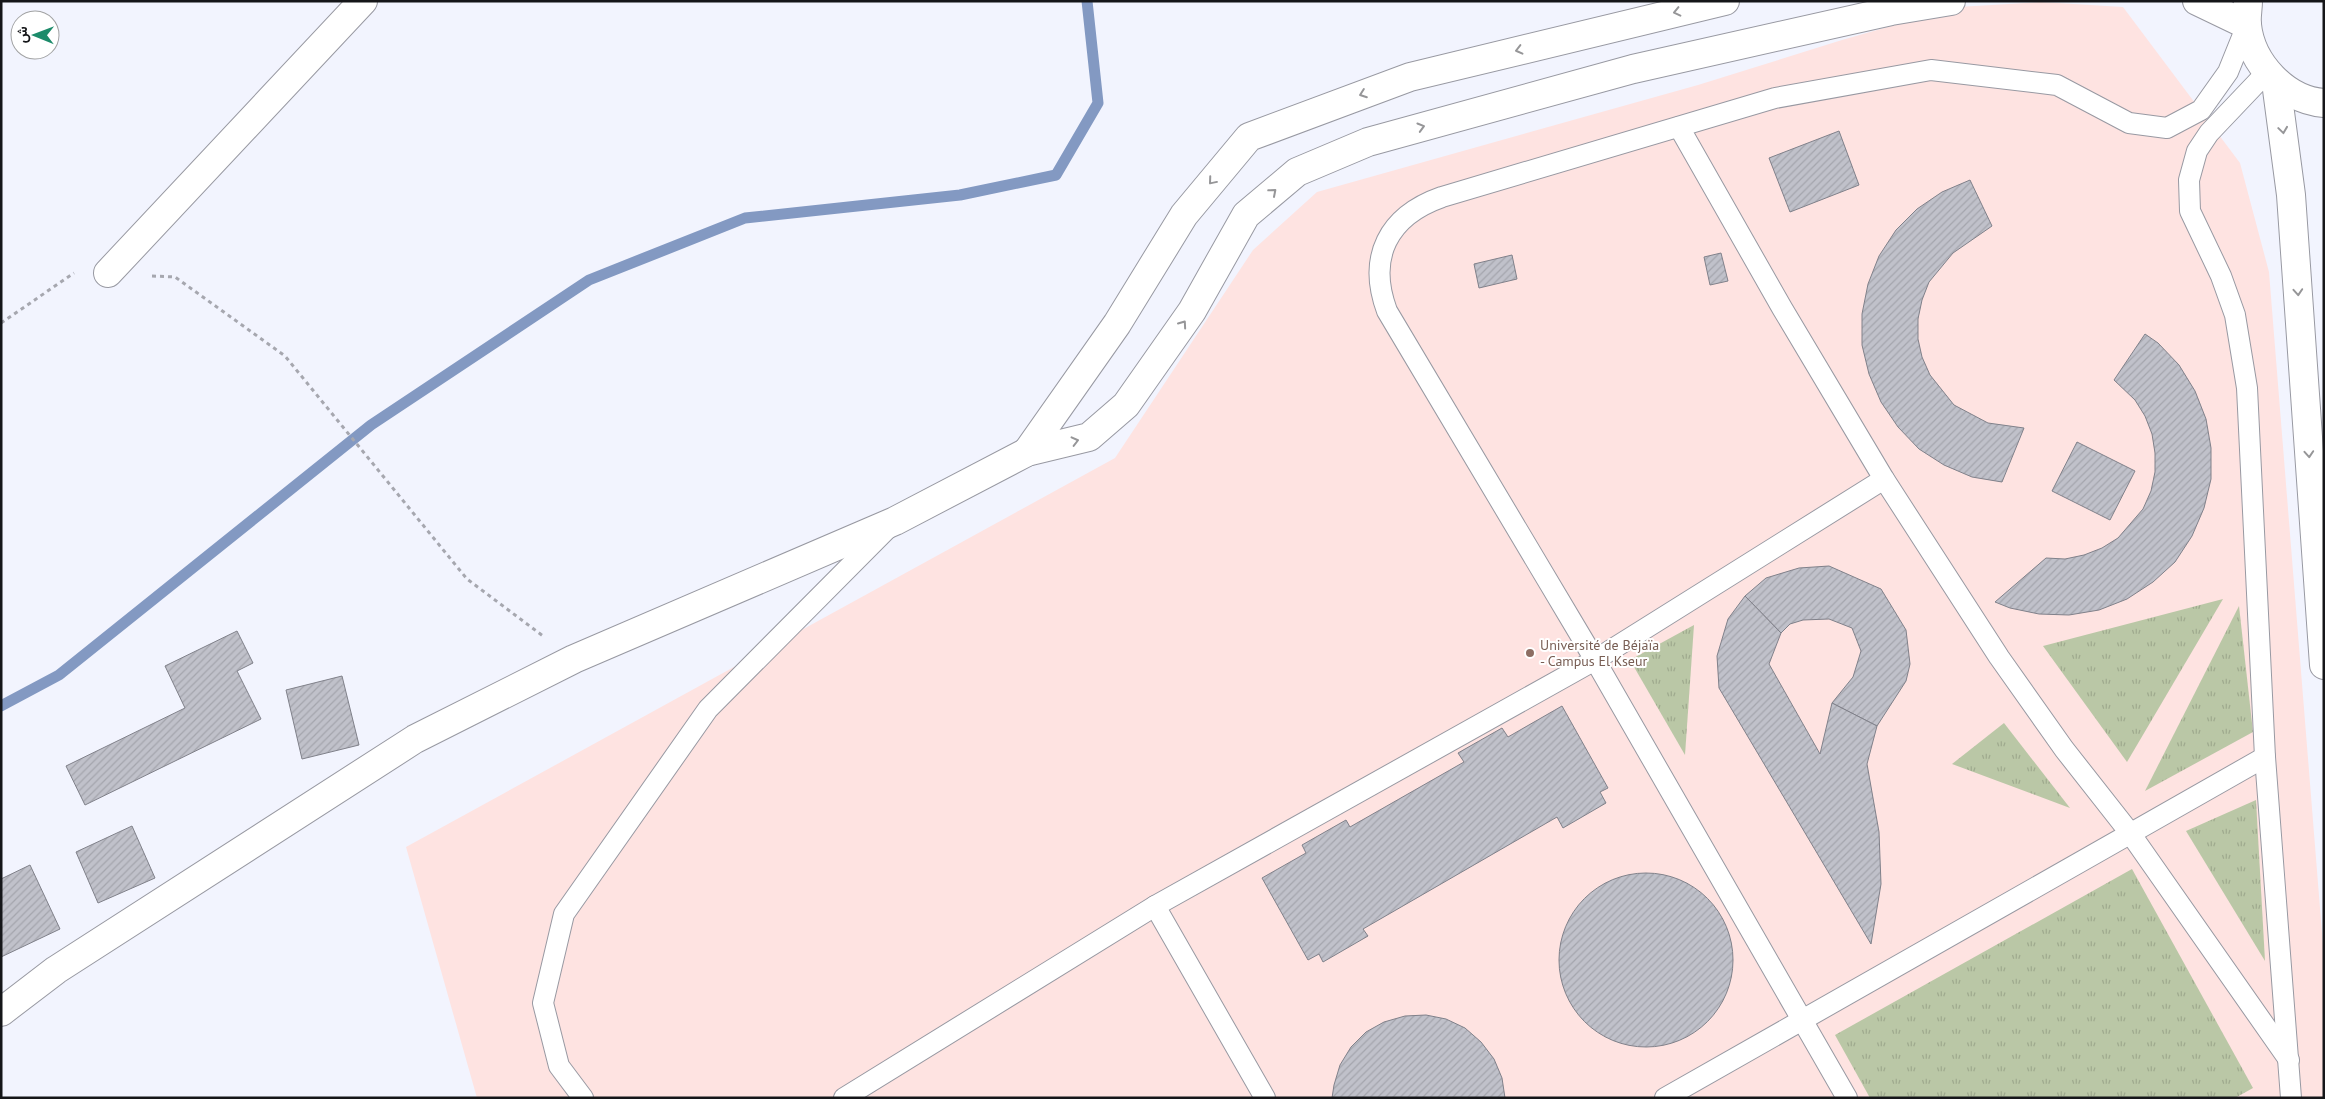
<svg xmlns="http://www.w3.org/2000/svg" width="2325" height="1099" viewBox="0 0 2325 1099" font-family="'PT Sans',Vazirmatn,sans-serif">
	<style>
		.education { fill: #fee3e1 }
		.grass { fill: url(#grass-tufts) }
		.lines { fill: none; stroke-linecap: round; stroke-linejoin: round }
		.stream { stroke: #8399c2; stroke-width: 11 }
		.building { fill: url(#building-hatch); stroke: #80818a }
		.service-casing { stroke: #9899a2; stroke-width: 22 }
		.minor-casing { stroke: #9899a2; stroke-width: 30 }
		.tertiary-casing { stroke: #9899a2; stroke-width: 30 }
		.path { stroke: #a6a7af; stroke-width: 3; stroke-dasharray: 4 4; stroke-linecap: butt }
		.service { stroke: #fff; stroke-width: 20 }
		.minor { stroke: #fff; stroke-width: 28 }
		.tertiary { stroke: #fff; stroke-width: 28 }
		.oneway { stroke: #969698 }
		.education-dot { fill: #8d6e63; stroke: #fff; stroke-width: 2 }
		.labels { text-anchor: middle; stroke-width: 4; stroke-linejoin: round; paint-order: stroke }
		.education-label { font-size: 14px; fill: #785e54; stroke: #fff; text-anchor: start }
	</style>
	<defs>
		<pattern id="grass-tufts" width="24" height="20" patternUnits="userSpaceOnUse" patternTransform="scale(1.25)"><rect width="24" height="20" fill="#bac7a6"/><path d="M3 7l-1-3M5 7V3M7 7l1-3M15 17l-1-3M17 17v-4M19 17l1-3" fill="none" stroke="#9faa8e"/></pattern>
		<pattern id="building-hatch" width="6" height="6" patternUnits="userSpaceOnUse" patternTransform="scale(1.25)"><rect width="6" height="6" fill="#c0c1ca"/><path d="M-1 1l2-2M0 6l6-6M5 7l2-2" fill="none" stroke="#a4a5ad"/></pattern>
	</defs>
	<rect width="100%" height="100%" fill="#f2f4fe"/>
	<!-- education -->
	<path class="education" d="M 2041,2 L 2123,7 L 2240,163 L 2269,272 L 2324,958 L 2324,1098 L 477,1098 L 406,847 L 1115,458 L 1253,250 L 1317,192 L 1698,85 L 1842,40 L 1958,7 Z"/>
	<!-- grass -->
	<g class="grass">
		<path d="M 2223,599 L 2127,762 L 2043,646 Z"/>
		<path d="M 2239,606 L 2253,732 L 2145,791 Z"/>
		<path d="M 1694,625 L 1685,755 L 1630,660 Z"/>
		<path d="M 2004,723 L 2070,808 L 1952,764 Z"/>
		<path d="M 2256,800 L 2265,961 L 2186,831 Z"/>
		<path d="M 2132,869 L 2253,1088 L 2235,1098 L 1870,1098 L 1835,1035 Z"/>
	</g>
	<g class="lines">
		<!-- stream -->
		<path class="stream" d="M 1,706 L 59,675 L 371,425 L 589,280 L 745,218 L 960,195 L 1056,175 L 1098,103 L 1087,1"/>
	</g>
	<!-- building -->
	<g class="building">
		<path d="M 1839,131 L 1859,185 L 1790,212 L 1769,158 Z"/>
		<path d="M 1970,180 L 1992,226 L 1953,253 L 1929,282 L 1922,300 L 1918,319 L 1918,339 L 1922,357 L 1930,375 L 1954,405 L 1988,423 L 2024,428 L 2002,482 L 1972,477 L 1944,465 L 1919,449 L 1898,427 L 1881,402 L 1869,374 L 1862,345 L 1862,314 L 1868,284 L 1879,256 L 1896,230 L 1917,209 L 1942,192 Z"/>
		<path d="M 1721,253 L 1728,281 L 1710,285 L 1704,257 Z"/>
		<path d="M 1512,255 L 1517,279 L 1479,288 L 1474,264 Z"/>
		<path d="M 2145,334 L 2158,343 L 2179,365 L 2195,391 L 2206,419 L 2211,448 L 2211,479 L 2204,508 L 2192,536 L 2175,562 L 2153,582 L 2127,599 L 2099,610 L 2069,615 L 2039,614 L 2010,608 L 1995,602 L 2046,558 L 2065,559 L 2084,555 L 2102,548 L 2118,538 L 2143,509 L 2151,491 L 2155,472 L 2155,453 L 2152,434 L 2145,416 L 2135,400 L 2114,380 Z"/>
		<path d="M 2077,442 L 2135,471 L 2110,520 L 2052,491 Z"/>
		<path d="M 1829,566 L 1881,589 L 1906,630 L 1910,664 L 1906,681 L 1877,726 L 1832,703 L 1853,677 L 1861,651 L 1852,628 L 1829,619 L 1803,620 L 1790,624 L 1781,633 L 1745,596 L 1766,578 L 1799,568 Z"/>
		<path d="M 1745,596 L 1781,633 L 1769,664 L 1820,754 L 1832,703 L 1877,726 L 1867,764 L 1879,832 L 1881,884 L 1871,944 L 1719,688 L 1717,656 L 1728,619 Z"/>
		<path d="M 237,631 L 253,663 L 237,671 L 261,719 L 85,805 L 66,766 L 185,708 L 165,666 Z"/>
		<path d="M 342,676 L 359,745 L 302,759 L 286,690 Z"/>
		<path d="M 1562,706 L 1608,788 L 1600,792 L 1606,803 L 1563,828 L 1557,817 L 1363,929 L 1368,936 L 1323,962 L 1319,954 L 1308,960 L 1262,878 L 1306,853 L 1302,845 L 1346,820 L 1350,827 L 1464,762 L 1458,753 L 1502,728 L 1508,737 Z"/>
		<path d="M 132,826 L 155,878 L 98,903 L 76,852 Z"/>
		<path d="M 30,865 L 60,929 L 1,957 L 1,879 Z"/>
		<circle cx="1646" cy="960" r="87"/>
		<path d="M 1426,1015 L 1446,1019 L 1465,1028 L 1481,1042 L 1494,1059 L 1502,1078 L 1505,1098 L 1332,1098 L 1334,1085 L 1340,1065 L 1351,1047 L 1366,1032 L 1384,1022 L 1405,1016 Z"/>
	</g>
	<g class="lines">
		<defs>
			<g id="service">
				<path d="M 2267,72 L 2209,133 L 2197,151 L 2189,180 L 2190,211 L 2221,276 L 2235,315 L 2247,388 L 2265,757 L 2291,1098"/>
				<path d="M 1679,127 L 1782,308 L 1884,479 L 1999,657 L 2064,749 L 2130,833 L 2289,1060"/>
				<path d="M 1884,479 L 1595,660 L 1387,311 C 1367,257 1388,216 1442,197 L 1775,98 L 1931,70 L 2057,85 L 2129,123 L 2167,128 L 2201,110 L 2228,72 L 2247,25"/>
				<path d="M 1155,906 L 1265,1098"/>
				<path d="M 583,1098 L 559,1066 L 543,1003 L 564,914 L 708,709 L 889,527"/>
				<path d="M 844,1098 L 1155,906 L 1595,660 L 1847,1098"/>
				<path d="M 1665,1098 L 2265,757"/>
			</g>
			<g id="minor">
				<path d="M 2197,1 L 2247,25"/>
				<path d="M 108,273 L 363,1"/>
				<path d="M 1027,452 L 1117,324 L 1184,215 L 1249,137 L 1410,77 L 1725,1"/>
				<path d="M 1,1012 L 56,970 L 415,739 L 574,659 L 895,521 L 1027,452 L 1089,437 L 1126,405 L 1192,311 L 1246,215 L 1297,172 L 1368,142 L 1633,69 L 1891,11 L 1951,1"/>
			</g>
			<g id="tertiary">
				<path d="M 2248,1 C 2248,9 2246,17 2247,25 C 2251,63 2285,100 2324,103"/>
				<path d="M 2276,82 L 2291,195 L 2324,665"/>
			</g>
		</defs>
		<!-- service casing -->
		<use href="#service" class="service-casing"/>
		<!-- minor casing -->
		<use href="#minor" class="minor-casing"/>
		<!-- tertiary casing -->
		<use href="#tertiary" class="tertiary-casing"/>
		<!-- path -->
		<g class="path">
			<path d="M 152,276 L 175,277 L 285,356 L 467,579 L 543,636"/>
			<path d="M 1,323 L 74,273"/>
		</g>
		<!-- service -->
		<use href="#service" class="service"/>
		<!-- minor -->
		<use href="#minor" class="minor"/>
		<!-- tertiary -->
		<use href="#tertiary" class="tertiary"/>
	</g>
	<!-- one-way arrows -->
	<defs><path id="oneway-chevron" d="M-2-3.5L2.5 0L-2 3.5" fill="none" stroke-width="1.6" stroke-linecap="round" stroke-linejoin="round" transform="scale(1.25)"/></defs>
	<g class="oneway">
		<use href="#oneway-chevron" transform="translate(1677 12) rotate(167)"/>
		<use href="#oneway-chevron" transform="translate(1519 50) rotate(166)"/>
		<use href="#oneway-chevron" transform="translate(1363 94) rotate(160)"/>
		<use href="#oneway-chevron" transform="translate(1421 127) rotate(-16)"/>
		<use href="#oneway-chevron" transform="translate(2283 130) rotate(82)"/>
		<use href="#oneway-chevron" transform="translate(1212 181) rotate(130)"/>
		<use href="#oneway-chevron" transform="translate(1273 192) rotate(-41)"/>
		<use href="#oneway-chevron" transform="translate(2298 292) rotate(86)"/>
		<use href="#oneway-chevron" transform="translate(1183 324) rotate(-55)"/>
		<use href="#oneway-chevron" transform="translate(1075 441) rotate(-14)"/>
		<use href="#oneway-chevron" transform="translate(2309 454) rotate(86)"/>
	</g>
	<!-- markers -->
	<circle class="education-dot" cx="1530" cy="653" r="5"/>
	<g class="labels">
		<!-- education labels -->
		<g class="education-label">
			<text x="1540" y="650">Université de Béjaïa<tspan x="1540" dy="16">- Campus El Kseur</tspan></text>
		</g>
	</g>
	<!-- border -->
	<rect width="2325" height="1099" fill="none" stroke="#151619" stroke-width="5"/>
	<!-- north arrow -->
	<g transform="translate(35 35) rotate(271)"><circle r="24" fill="#ffffff" stroke="#a1a2a3"/>
	<path d="M0-4L9 19L0 12L-9 19Z" fill="#1c8b6a"/>
	<text y="-8" font-size="14" font-weight="bold" text-anchor="middle" fill="#151619">ش</text>
	</g>
</svg>
